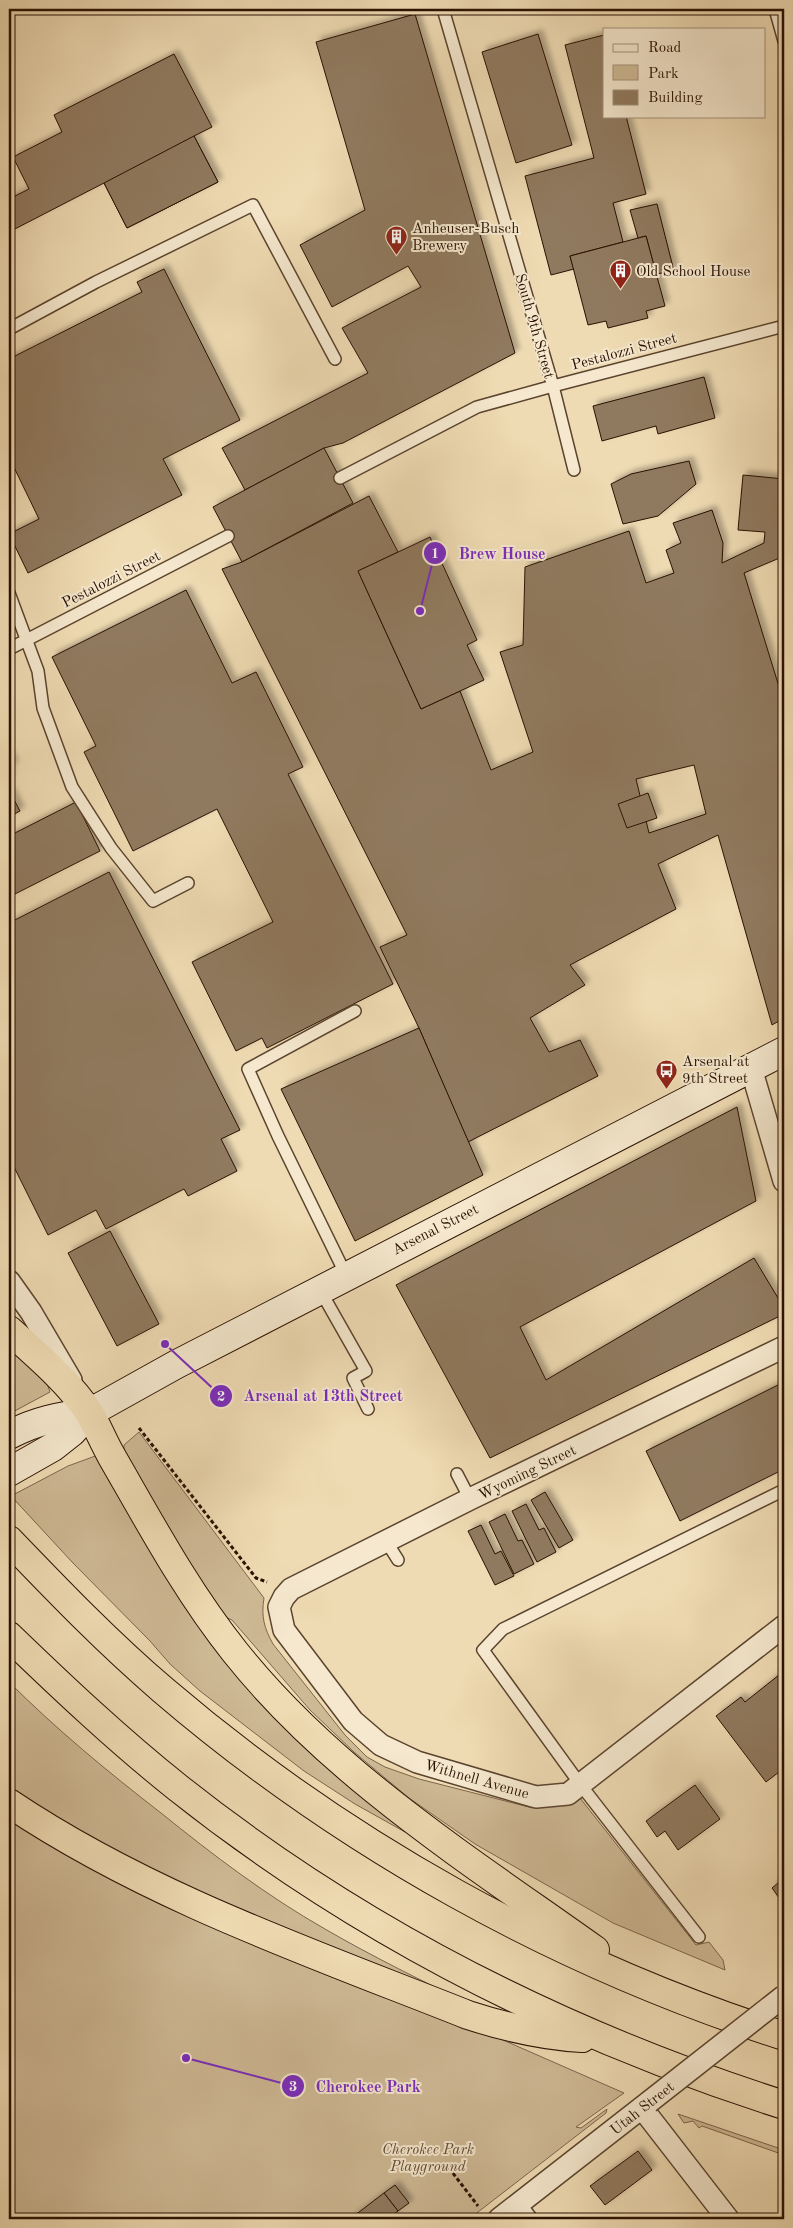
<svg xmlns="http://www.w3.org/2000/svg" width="793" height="2228" viewBox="0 0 793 2228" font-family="'Old Standard TT',serif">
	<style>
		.green { fill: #ceb995; stroke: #7c654c }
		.building { fill: #907a5e; stroke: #2a1102; fill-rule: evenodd; filter: url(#shadow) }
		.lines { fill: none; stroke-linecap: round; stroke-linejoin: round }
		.service-casing { stroke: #5b442e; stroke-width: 14 }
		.minor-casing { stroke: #5b442e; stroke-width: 24 }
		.secondary-casing { stroke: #2a1102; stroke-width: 30 }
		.motorway-casing { stroke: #2a1102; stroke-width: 30 }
		.path { stroke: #2a1102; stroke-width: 3; stroke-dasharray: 4 2.5; stroke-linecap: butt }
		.service { stroke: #f5e8ce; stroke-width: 11 }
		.minor { stroke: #f5e8ce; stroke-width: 21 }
		.secondary { stroke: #f5e8ce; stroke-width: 28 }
		.motorway { stroke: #efdbb3; stroke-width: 28 }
		.minor-bridge-casing { stroke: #5b442e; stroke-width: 24; stroke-linecap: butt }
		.minor-bridge { stroke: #f5e8ce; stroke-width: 21 }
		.labels { text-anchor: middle; stroke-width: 4; stroke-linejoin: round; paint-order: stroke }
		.poi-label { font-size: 15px; fill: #2a1102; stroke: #f5e8ce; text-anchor: start }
		.street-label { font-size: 15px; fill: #2a1102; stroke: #f5e8ce }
		.park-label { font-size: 15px; font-style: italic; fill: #634c35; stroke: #f5e8ce }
		.leader { fill: none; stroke: #7b2cbf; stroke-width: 2 }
		.callout-dot { fill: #7b2cbf; stroke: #f5e8ce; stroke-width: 2 }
		.mark-label { font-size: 15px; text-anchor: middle; font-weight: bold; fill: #fff }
		.callout-label { font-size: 16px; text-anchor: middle; font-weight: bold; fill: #7b2cbf; stroke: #f5e8ce; stroke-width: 4; stroke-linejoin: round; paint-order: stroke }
	</style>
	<defs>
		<filter id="shadow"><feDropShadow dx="4.5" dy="-4.5" stdDeviation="2.5" flood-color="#0004"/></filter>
	</defs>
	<rect width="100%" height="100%" fill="#efdbb3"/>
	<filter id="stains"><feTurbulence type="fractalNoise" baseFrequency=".004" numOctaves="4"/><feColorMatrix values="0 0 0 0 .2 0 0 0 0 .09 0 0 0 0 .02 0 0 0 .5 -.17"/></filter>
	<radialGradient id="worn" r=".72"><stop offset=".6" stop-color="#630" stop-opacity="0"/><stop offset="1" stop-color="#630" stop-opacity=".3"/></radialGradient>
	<!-- green -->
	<g class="green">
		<path d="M 9,1342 L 45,1378 L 50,1392 L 9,1414 Z"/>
		<path d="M 139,1432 L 264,1598 C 261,1616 264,1628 273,1644 L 345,1735 L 367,1757 L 385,1767 L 419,1779 L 529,1807 L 559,1805 L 580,1798 L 696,1945 L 709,1942 L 723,1960 L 725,1970 L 613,1923 L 475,1844 L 409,1798 L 354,1752 L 310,1710 L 232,1620 L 225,1617 L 186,1560 L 124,1453 L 124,1445 Z"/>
		<path d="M 98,1455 L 167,1570 L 406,1830 L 405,1832 L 355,1804 L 304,1771 L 200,1691 L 170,1664 L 150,1641 L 73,1563 L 11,1496 L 68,1466 Z"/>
		<path d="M 9,1682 C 56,1729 108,1772 161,1813 C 213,1855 267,1896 325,1929 C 373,1957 423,1981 473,2006 L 263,1920 L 147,1868 L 9,1792 Z"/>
		<path d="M 9,1814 L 398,1994 L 624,2093 L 576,2127 L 581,2128 L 607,2109 L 606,2113 L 469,2219 L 9,2219 Z"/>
		<path d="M 678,2114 L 784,2150 L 784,2155 L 702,2126 L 699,2128 L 693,2121 L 684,2123 Z"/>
	</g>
	<!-- building -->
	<g class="building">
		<path d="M 415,14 L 515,353 L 343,443 L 324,448 L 245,490 L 222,448 L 368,373 L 342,328 L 421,287 L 408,266 L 332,307 L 300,245 L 365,210 L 316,42 Z"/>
		<path d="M 538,34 L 572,145 L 516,163 L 482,52 Z"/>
		<path d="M 604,35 L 604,116 L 626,116 L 646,194 L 613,203 L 623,242 L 570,256 L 574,269 L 551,275 L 525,176 L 594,158 L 565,45 Z"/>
		<path d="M 174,54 L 212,127 L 194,136 L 218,182 L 127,228 L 104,183 L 9,232 L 9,199 L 29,189 L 13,157 L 62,132 L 54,115 Z"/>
		<path d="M 194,136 L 218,182 L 127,228 L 104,183 Z"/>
		<path d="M 657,204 L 674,271 L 656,274 L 646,236 L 638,238 L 630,210 Z"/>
		<path d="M 646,236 L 665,306 L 646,311 L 648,318 L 608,328 L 606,321 L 588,325 L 570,256 Z"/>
		<path d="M 164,269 L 240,420 L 163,459 L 182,495 L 28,573 L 9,534 L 39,519 L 9,457 L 9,359 L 142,292 L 137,282 Z"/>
		<path d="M 704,377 L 715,418 L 658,434 L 656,426 L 602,441 L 593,406 Z"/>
		<path d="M 324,448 L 353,503 L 242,562 L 213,507 Z"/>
		<path d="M 689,461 L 696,484 L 658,516 L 623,524 L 611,484 L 631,474 Z"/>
		<path d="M 743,475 L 784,479 L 784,537 L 782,557 L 744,573 L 784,703 L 784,1018 L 772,1025 L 718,835 L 658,864 L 676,909 L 570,965 L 585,985 L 530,1018 L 549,1052 L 580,1040 L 598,1076 L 468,1142 L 419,1028 L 380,947 L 407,935 L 222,569 L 242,562 L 369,496 L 398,552 L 358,571 L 421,709 L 460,691 L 491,770 L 533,752 L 500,652 L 523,645 L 525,567 L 629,531 L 646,583 L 674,573 L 666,550 L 681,543 L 673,523 L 712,510 L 723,543 L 722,563 L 764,543 L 765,532 L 738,530 ZM 694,765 L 706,814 L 649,833 L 636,779 Z"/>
		<path d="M 430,537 L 477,640 L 467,645 L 484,680 L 421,709 L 358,571 Z"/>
		<path d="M 186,590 L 232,683 L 256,672 L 303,767 L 288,774 L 393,984 L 267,1048 L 262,1038 L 236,1051 L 192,962 L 273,922 L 217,809 L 133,851 L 84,752 L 96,746 L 52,657 Z"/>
		<path d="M 9,755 L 14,765 L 10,768 L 9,781 Z"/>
		<path d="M 9,790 L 20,811 L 9,817 Z"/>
		<path d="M 648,793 L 657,818 L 627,828 L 618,804 Z"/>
		<path d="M 76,802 L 100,851 L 9,897 L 9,836 Z"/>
		<path d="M 109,872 L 240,1130 L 221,1139 L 237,1171 L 188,1196 L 184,1189 L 106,1229 L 96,1210 L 48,1235 L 9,1157 L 9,923 Z"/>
		<path d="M 419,1028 L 483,1175 L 355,1241 L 281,1089 Z"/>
		<path d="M 737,1107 L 756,1201 L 520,1327 L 546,1380 L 754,1258 L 784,1308 L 784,1314 L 490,1458 L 396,1285 Z"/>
		<path d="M 110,1231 L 159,1324 L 117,1346 L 68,1253 Z"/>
		<path d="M 784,1382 L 784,1469 L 680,1521 L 646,1451 Z"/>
		<path d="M 545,1492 L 573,1540 L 559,1548 L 531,1500 Z"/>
		<path d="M 526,1504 L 539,1530 L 544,1528 L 556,1552 L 537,1562 L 512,1511 Z"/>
		<path d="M 505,1514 L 518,1541 L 522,1540 L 534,1564 L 514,1574 L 489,1522 Z"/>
		<path d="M 481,1525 L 495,1554 L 501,1551 L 514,1576 L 495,1585 L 468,1531 Z"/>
		<path d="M 784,1671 L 784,1768 L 766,1782 L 716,1716 L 741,1697 L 745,1702 Z"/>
		<path d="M 695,1785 L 720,1819 L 678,1850 L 665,1831 L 657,1837 L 646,1821 Z"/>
		<path d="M 784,1878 L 784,1905 L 772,1888 Z"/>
		<path d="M 638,2151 L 652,2170 L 605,2205 L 590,2186 Z"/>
		<path d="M 395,2185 L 409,2203 L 398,2211 L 384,2193 Z"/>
		<path d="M 384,2193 L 398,2211 L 388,2219 L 350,2219 Z"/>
	</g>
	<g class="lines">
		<defs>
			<g id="service">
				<path d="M 443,9 L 553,386 L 574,470"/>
				<path d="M 775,9 L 784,41"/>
				<path d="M 9,329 L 96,282 L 253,205 L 335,359"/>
				<path d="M 340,478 L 477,407 L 553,386 L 784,326"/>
				<path d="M 9,593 L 38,671 L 43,708 L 72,787 L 111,848 L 153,901 L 188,883"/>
				<path d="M 9,649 L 228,536"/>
				<path d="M 346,1275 L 278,1136 L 248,1069 L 355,1011"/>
				<path d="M 320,1290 L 366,1371 L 353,1378 L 368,1409"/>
				<path d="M 457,1474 L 470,1499"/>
				<path d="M 386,1541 L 398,1560"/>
				<path d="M 699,1937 L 580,1784 L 483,1650 L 503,1629 L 784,1490"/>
				<path d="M 520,2203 L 532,2219"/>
			</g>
			<g id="minor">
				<path d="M 751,1068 L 784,1181"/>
				<path d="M 9,1281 L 31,1312 L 71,1380"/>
				<path d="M 784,1347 L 470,1499 L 291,1589 L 284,1597 L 279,1607 L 284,1630 L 353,1721 L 381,1745 L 417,1762 L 536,1797 L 568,1794 L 784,1626"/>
				<path d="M 642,2108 L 728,2219"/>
				<path d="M 499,2219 L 649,2102"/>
			</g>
			<g id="secondary">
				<path d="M 9,1435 C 35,1421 60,1416 89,1413"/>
				<path d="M 9,1472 L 53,1447 L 72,1432 L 89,1413 L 177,1364 L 784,1051"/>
			</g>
			<g id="motorway">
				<path d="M 9,1330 C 36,1354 71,1384 90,1414 C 98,1428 104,1443 112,1457 C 150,1523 187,1592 235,1652 C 332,1774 469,1860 595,1950"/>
				<path d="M 9,1540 C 59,1592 108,1643 163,1690 C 344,1845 557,1963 784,2036"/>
				<path d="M 9,1636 C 63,1688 118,1740 177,1787 C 358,1931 564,2035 784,2105"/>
				<path d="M 9,1803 C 149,1897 312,1953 468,2015 C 505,2027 543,2036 582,2038"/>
			</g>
		</defs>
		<!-- service casing -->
		<use href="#service" class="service-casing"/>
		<!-- minor casing -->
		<use href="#minor" class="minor-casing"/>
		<!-- secondary casing -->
		<use href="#secondary" class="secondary-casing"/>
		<!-- motorway casing -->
		<use href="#motorway" class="motorway-casing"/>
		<!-- path -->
		<g class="path">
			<path d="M 139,1428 L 256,1578 L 267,1582"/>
			<path d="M 449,2168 L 478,2206"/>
			<path d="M 390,2219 L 391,2218"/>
		</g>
		<!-- service -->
		<use href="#service" class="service"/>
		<!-- minor -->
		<use href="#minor" class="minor"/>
		<!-- secondary -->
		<use href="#secondary" class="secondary"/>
		<!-- motorway -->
		<use href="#motorway" class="motorway"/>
		<defs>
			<path id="minor-bridge" d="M 649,2102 L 784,1996"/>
		</defs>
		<!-- minor-bridge casing -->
		<use href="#minor-bridge" class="minor-bridge-casing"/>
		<!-- minor-bridge -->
		<use href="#minor-bridge" class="minor-bridge"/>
	</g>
	<!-- icons -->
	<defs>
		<symbol id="building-pin" viewBox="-11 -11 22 30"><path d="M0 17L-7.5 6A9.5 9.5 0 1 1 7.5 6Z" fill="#8f2418" stroke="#f5e8ce"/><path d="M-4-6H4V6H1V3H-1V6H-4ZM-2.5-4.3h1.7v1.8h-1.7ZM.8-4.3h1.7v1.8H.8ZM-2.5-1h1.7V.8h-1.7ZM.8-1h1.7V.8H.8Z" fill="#fff"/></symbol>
		<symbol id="bus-pin" viewBox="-11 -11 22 30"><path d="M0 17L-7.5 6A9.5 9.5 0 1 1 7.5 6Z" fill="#8f2418" stroke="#f5e8ce"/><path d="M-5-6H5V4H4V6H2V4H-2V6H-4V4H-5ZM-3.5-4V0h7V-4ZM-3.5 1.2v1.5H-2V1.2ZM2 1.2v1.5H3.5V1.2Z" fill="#fff"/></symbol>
	</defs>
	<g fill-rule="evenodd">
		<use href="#building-pin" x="384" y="224" width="25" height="34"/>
		<use href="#building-pin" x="608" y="258" width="25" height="34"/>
		<use href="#bus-pin" x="654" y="1058" width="25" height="34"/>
	</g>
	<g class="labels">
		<!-- poi labels -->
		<g class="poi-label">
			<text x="412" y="233">Anheuser-Busch<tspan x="412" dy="17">Brewery</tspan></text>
			<text x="636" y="276">Old School House</text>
			<text x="682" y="1066">Arsenal at<tspan x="682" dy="17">9th Street</tspan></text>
		</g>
		<!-- street labels -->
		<g class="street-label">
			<text transform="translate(535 326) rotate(74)" y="5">South 9th Street</text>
			<text transform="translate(624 351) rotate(-15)" y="5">Pestalozzi Street</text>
			<text transform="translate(111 579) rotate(-27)" y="5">Pestalozzi Street</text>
			<text transform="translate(435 1229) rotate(-27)" y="5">Arsenal Street</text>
			<text transform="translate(527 1472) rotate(-26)" y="5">Wyoming Street</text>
			<text transform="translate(477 1779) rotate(16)" y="5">Withnell Avenue</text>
			<text transform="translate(642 2108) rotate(-38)" y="5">Utah Street</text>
		</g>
		<!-- park labels -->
		<g class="park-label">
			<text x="428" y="2154">Cherokee Park<tspan x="428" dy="17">Playground</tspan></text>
		</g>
	</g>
	<!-- callouts -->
	<path class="leader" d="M420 611L435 553M165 1344L221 1396M186 2058L293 2086"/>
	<g class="callout-dot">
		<circle cx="420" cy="611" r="5"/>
		<circle cx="165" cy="1344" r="5"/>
		<circle cx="186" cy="2058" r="5"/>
		<circle cx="435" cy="553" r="12"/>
		<circle cx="221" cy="1396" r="12"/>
		<circle cx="293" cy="2086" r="12"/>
	</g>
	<g class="mark-label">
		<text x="435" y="558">1</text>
		<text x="221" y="1401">2</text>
		<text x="293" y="2091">3</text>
	</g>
	<g class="callout-label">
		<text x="502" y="559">Brew House</text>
		<text x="323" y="1401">Arsenal at 13th Street</text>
		<text x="368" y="2092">Cherokee Park</text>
	</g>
	<!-- margin -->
	<rect width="793" height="2228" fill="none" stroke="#efdbb3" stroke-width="30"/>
	<rect x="10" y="10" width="773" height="2208" fill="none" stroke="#2a1102" stroke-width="2.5"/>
	<rect x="15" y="15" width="763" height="2198" fill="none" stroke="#2a1102"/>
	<!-- legend -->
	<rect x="603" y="28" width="162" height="90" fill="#f5e8ce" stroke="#a4927c"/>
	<rect x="613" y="44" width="25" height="8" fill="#f5e8ce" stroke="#a4927c"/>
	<text x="648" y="52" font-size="15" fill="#2a1102">Road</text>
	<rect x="613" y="65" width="25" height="15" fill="#ceb995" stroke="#a4927c"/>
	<text x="648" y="78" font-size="15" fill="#2a1102">Park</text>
	<rect x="613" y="90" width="25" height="15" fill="#907a5e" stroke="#a4927c"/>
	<text x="648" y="102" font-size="15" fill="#2a1102">Building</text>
	<rect width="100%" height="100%" filter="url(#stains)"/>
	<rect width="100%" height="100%" fill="url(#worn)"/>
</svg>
